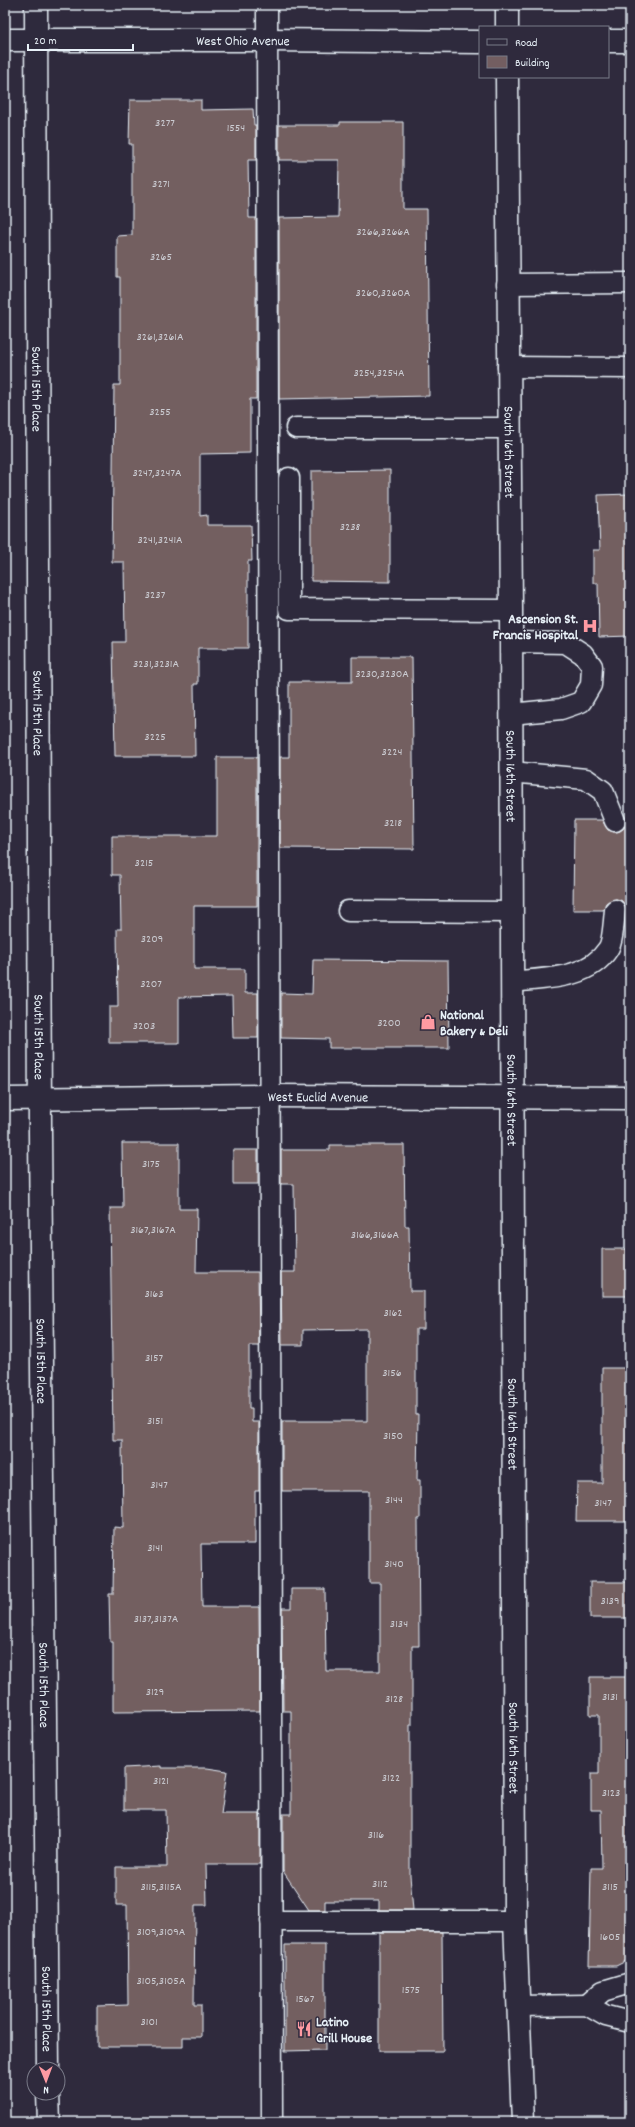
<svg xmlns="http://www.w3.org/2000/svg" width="635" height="2127" viewBox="0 0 635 2127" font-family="Dekko,sans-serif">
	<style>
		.building { fill: #735e61; stroke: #e8f1f8 }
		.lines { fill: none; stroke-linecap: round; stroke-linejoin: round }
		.service-casing { stroke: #e8f1f8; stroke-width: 23 }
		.minor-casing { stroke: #e8f1f8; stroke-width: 25 }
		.tertiary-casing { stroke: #e8f1f8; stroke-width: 25 }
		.service { stroke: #2f2a3d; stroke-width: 20 }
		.minor { stroke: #2f2a3d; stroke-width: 22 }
		.tertiary { stroke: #2f2a3d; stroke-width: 22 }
		.labels { text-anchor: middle; stroke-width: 3; stroke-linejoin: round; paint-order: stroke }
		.number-label { font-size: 12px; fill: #cbccd2 }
		.street-label { font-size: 14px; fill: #e8f1f8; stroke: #2f2a3d }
		.poi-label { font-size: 14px; font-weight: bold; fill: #e8f1f8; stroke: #2f2a3d; text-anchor: start }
	</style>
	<rect width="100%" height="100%" fill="#2f2a3d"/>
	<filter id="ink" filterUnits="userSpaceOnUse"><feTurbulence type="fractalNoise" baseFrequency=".025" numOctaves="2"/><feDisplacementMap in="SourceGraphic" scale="8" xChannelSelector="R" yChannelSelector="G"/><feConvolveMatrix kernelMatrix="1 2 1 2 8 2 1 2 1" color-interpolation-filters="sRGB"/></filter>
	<g filter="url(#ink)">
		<!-- building -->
		<g class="building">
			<path d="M 130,100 L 201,100 L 201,110 L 253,109 L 254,125 L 256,125 L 256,160 L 248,160 L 249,218 L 256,218 L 256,399 L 250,399 L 250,453 L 200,454 L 200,516 L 207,515 L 207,525 L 251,525 L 252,561 L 248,561 L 248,648 L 198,648 L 198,684 L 194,684 L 195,756 L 115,756 L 113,642 L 125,642 L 124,562 L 112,562 L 114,385 L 120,385 L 120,277 L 117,277 L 117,236 L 132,235 L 132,144 L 129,144 Z"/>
			<path d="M 340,122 L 403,122 L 403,209 L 427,209 L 429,396 L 279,399 L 279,218 L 338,217 L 339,160 L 279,160 L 279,125 L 340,125 Z"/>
			<path d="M 390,470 L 390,582 L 311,581 L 311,471 Z"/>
			<path d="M 630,494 L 630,636 L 599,637 L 598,583 L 593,583 L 593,550 L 600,550 L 598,495 Z"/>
			<path d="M 352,657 L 412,657 L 414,849 L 280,848 L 280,757 L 289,757 L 289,682 L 352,682 Z"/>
			<path d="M 217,757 L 257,757 L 257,906 L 194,906 L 194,969 L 245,969 L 245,993 L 258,993 L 258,1038 L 233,1038 L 232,996 L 179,997 L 179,1043 L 109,1043 L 109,1007 L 118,1007 L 117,929 L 121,929 L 120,875 L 112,875 L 112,836 L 217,836 Z"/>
			<path d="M 574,820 L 602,820 L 608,830 L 614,832 L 620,831 L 624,828 L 626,821 L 630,821 L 630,910 L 626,910 L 622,901 L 616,899 L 606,903 L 603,910 L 573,910 Z"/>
			<path d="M 313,960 L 448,961 L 449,1048 L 329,1048 L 329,1039 L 281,1038 L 281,993 L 312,994 Z"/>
			<path d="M 122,1143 L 179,1143 L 179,1209 L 197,1209 L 196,1272 L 258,1272 L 259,1346 L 249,1346 L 249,1408 L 252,1408 L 252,1422 L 259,1422 L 259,1491 L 255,1491 L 255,1544 L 201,1544 L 202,1607 L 259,1607 L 260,1711 L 113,1712 L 113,1642 L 110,1642 L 109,1594 L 113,1594 L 114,1527 L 123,1528 L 122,1440 L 113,1440 L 110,1208 L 123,1208 Z"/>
			<path d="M 330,1145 L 404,1145 L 405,1226 L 409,1226 L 410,1291 L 424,1291 L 424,1329 L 416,1329 L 416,1415 L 418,1415 L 417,1480 L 420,1480 L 420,1519 L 418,1519 L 419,1646 L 412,1646 L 412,1725 L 410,1725 L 410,1876 L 413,1910 L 379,1910 L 379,1901 L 325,1901 L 325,1910 L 309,1910 L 283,1871 L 283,1814 L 291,1814 L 291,1711 L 283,1711 L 282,1608 L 291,1608 L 291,1589 L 325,1589 L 326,1671 L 380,1671 L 380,1583 L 369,1583 L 369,1491 L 282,1491 L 282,1421 L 367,1421 L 367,1329 L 303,1330 L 303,1345 L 282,1345 L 281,1272 L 295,1272 L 294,1184 L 281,1184 L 281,1150 L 330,1150 Z"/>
			<rect x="233" y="1150" width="25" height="34"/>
			<rect x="602" y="1249" width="28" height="47"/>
			<path d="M 602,1368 L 630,1368 L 630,1521 L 576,1521 L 577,1483 L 602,1483 Z"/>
			<rect x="590" y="1582" width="40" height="36"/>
			<path d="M 590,1677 L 630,1677 L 630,1959 L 616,1966 L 589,1966 L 591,1868 L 602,1868 L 601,1810 L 591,1810 L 591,1774 L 599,1774 L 599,1715 L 590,1715 Z"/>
			<path d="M 161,1766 L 161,1768 L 207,1768 L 227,1771 L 221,1814 L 260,1814 L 260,1864 L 206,1864 L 207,1905 L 195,1905 L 194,2005 L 201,2005 L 201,2037 L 183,2037 L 183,2047 L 97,2047 L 97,2006 L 128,2005 L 127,1905 L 116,1905 L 116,1867 L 167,1867 L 166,1810 L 124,1810 L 124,1768 Z"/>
			<path d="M 379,1932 L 442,1932 L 443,2051 L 379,2051 Z"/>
			<path d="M 285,1945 L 325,1945 L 325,2050 L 285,2051 Z"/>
		</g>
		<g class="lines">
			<defs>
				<g id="service">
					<path d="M 267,5 L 272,2122"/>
					<path d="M 507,284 L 630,283"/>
					<path d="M 508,367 L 630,368"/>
					<path d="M 296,428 L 509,428"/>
					<path d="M 289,478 L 289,609 L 511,610"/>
					<path d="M 511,714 L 561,709 L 581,702 L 591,685 L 592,666 L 583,654 L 566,643 L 511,642"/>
					<path d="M 511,772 L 586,779 L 603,791 L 615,821"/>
					<path d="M 348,911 L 512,912"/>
					<path d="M 512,982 C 544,978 588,980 608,949 C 613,942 614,919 615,910"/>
					<path d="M 271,1921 L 515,1921"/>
					<path d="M 587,2005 L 603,1991 L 630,1983"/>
					<path d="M 518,2006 L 587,2005 L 606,2016 L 630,2022"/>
				</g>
				<g id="minor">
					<path id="s1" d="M 36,5 L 40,1132 L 48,2069"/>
					<path id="s2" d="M 5,40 L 267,40 L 480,42"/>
					<path d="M 608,41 L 630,41"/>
					<path id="s3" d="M 5,1099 L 271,1096 L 630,1098"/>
					<path d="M 48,2093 L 49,2122"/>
				</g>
				<g id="tertiary">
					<path d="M 507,27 L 507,5"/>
					<path id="s4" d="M 507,77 L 511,610 L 515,1921 L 523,2122"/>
				</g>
			</defs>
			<!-- service casing -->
			<use href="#service" class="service-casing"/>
			<!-- minor casing -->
			<use href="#minor" class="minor-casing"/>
			<!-- tertiary casing -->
			<use href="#tertiary" class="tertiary-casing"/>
			<!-- service -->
			<use href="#service" class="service"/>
			<!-- minor -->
			<use href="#minor" class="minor"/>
			<!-- tertiary -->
			<use href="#tertiary" class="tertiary"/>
		</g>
	</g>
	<!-- icons -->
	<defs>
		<symbol id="hospital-bare" viewBox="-9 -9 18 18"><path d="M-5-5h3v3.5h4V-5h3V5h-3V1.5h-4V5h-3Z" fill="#ff9aa2" stroke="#2f2a3d" stroke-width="2.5" paint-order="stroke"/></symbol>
		<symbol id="shop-bare" viewBox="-9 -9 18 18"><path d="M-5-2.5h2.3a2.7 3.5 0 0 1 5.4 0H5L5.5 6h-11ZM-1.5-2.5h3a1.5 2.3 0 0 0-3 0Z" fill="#ff9aa2" stroke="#2f2a3d" stroke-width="2.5" paint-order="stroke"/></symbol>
		<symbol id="restaurant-bare" viewBox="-9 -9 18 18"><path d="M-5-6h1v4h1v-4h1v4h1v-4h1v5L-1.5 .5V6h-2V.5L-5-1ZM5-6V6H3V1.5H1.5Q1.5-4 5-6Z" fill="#ff9aa2" stroke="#2f2a3d" stroke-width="2.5" paint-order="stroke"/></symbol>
	</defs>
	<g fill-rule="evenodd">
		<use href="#hospital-bare" x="579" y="615" width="22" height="22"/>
		<use href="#shop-bare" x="417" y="1011" width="22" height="22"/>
		<use href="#restaurant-bare" x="293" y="2018" width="22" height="22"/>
	</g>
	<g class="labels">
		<!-- number labels -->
		<g class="number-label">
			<text x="165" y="126">3277</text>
			<text x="236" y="131">1554</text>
			<text x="161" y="187">3271</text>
			<text x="383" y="235">3266,3266A</text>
			<text x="161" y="260">3265</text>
			<text x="383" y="296">3260,3260A</text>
			<text x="160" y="340">3261,3261A</text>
			<text x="379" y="376">3254,3254A</text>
			<text x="160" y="415">3255</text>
			<text x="157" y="476">3247,3247A</text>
			<text x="350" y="530">3238</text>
			<text x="160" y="543">3241,3241A</text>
			<text x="155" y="598">3237</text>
			<text x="156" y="667">3231,3231A</text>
			<text x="382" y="677">3230,3230A</text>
			<text x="155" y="740">3225</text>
			<text x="392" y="755">3224</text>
			<text x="393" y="826">3218</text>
			<text x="144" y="866">3215</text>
			<text x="152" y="942">3209</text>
			<text x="151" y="987">3207</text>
			<text x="389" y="1026">3200</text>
			<text x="144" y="1029">3203</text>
			<text x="151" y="1167">3175</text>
			<text x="153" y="1233">3167,3167A</text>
			<text x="375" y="1238">3166,3166A</text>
			<text x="154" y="1297">3163</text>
			<text x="393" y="1316">3162</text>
			<text x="154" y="1361">3157</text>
			<text x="392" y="1376">3156</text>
			<text x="155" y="1424">3151</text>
			<text x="393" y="1439">3150</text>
			<text x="159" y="1488">3147</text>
			<text x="394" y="1503">3144</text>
			<text x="603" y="1506">3147</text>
			<text x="155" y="1551">3141</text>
			<text x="394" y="1567">3140</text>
			<text x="610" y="1604">3139</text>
			<text x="156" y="1622">3137,3137A</text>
			<text x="399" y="1627">3134</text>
			<text x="155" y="1695">3129</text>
			<text x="610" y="1700">3131</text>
			<text x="394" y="1702">3128</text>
			<text x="391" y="1781">3122</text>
			<text x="161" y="1784">3121</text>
			<text x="611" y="1796">3123</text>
			<text x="376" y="1838">3116</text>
			<text x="380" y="1887">3112</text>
			<text x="161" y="1890">3115,3115A</text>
			<text x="610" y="1890">3115</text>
			<text x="161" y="1935">3109,3109A</text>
			<text x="610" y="1940">1605</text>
			<text x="161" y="1984">3105,3105A</text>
			<text x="411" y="1993">1575</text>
			<text x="305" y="2002">1567</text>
			<text x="149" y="2025">3101</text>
		</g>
		<!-- street labels -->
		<g class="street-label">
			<text dy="5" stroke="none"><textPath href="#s2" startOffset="238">West Ohio Avenue</textPath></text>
			<text dy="5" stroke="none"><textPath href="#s1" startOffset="384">South 15th Place</textPath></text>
			<text dy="5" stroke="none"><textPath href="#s4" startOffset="375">South 16th Street</textPath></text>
			<text dy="5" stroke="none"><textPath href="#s1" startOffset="708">South 15th Place</textPath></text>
			<text dy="5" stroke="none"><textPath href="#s4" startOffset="699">South 16th Street</textPath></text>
			<text dy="5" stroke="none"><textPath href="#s1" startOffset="1032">South 15th Place</textPath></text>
			<text dy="5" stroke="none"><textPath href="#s3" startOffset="313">West Euclid Avenue</textPath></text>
			<text dy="5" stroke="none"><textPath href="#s4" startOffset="1023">South 16th Street</textPath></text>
			<text dy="5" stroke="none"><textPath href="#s1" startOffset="1356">South 15th Place</textPath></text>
			<text dy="5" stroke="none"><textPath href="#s4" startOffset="1347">South 16th Street</textPath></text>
			<text dy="5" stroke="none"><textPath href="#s1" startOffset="1680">South 15th Place</textPath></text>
			<text dy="5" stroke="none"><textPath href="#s4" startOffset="1671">South 16th Street</textPath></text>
			<text dy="5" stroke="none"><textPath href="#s1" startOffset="2004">South 15th Place</textPath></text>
		</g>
		<!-- poi labels -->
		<g class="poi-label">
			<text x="578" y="623" text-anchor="end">Ascension St.<tspan x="578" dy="16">Francis Hospital</tspan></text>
			<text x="440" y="1019">National<tspan x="440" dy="16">Bakery &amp; Deli</tspan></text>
			<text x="316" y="2026">Latino<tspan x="316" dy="16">Grill House</tspan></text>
		</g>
	</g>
	<!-- margin -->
	<rect width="635" height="2127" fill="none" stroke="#2f2a3d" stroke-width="20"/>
	<rect x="10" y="10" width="615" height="2107" fill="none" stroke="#e8f1f8" stroke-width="1.5" filter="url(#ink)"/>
	<!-- legend -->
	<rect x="479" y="26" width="130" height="52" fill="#2f2a3d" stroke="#797a88"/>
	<rect x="487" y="39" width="20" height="6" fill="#2f2a3d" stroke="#797a88"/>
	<text x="515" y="46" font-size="12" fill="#e8f1f8">Road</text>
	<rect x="487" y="56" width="20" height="12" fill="#735e61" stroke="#797a88"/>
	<text x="515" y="66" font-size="12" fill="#e8f1f8">Building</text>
	<!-- north arrow -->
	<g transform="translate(46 2081) rotate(179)"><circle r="19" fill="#2f2a3d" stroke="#797a88"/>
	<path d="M0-3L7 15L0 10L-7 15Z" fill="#ff9aa2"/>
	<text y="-6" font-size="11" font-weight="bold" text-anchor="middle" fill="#e8f1f8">N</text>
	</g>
	<!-- scale -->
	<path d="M28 44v6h105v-6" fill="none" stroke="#e8f1f8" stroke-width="2"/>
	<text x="34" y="44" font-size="12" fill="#e8f1f8" stroke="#2f2a3d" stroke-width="3" paint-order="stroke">20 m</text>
</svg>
